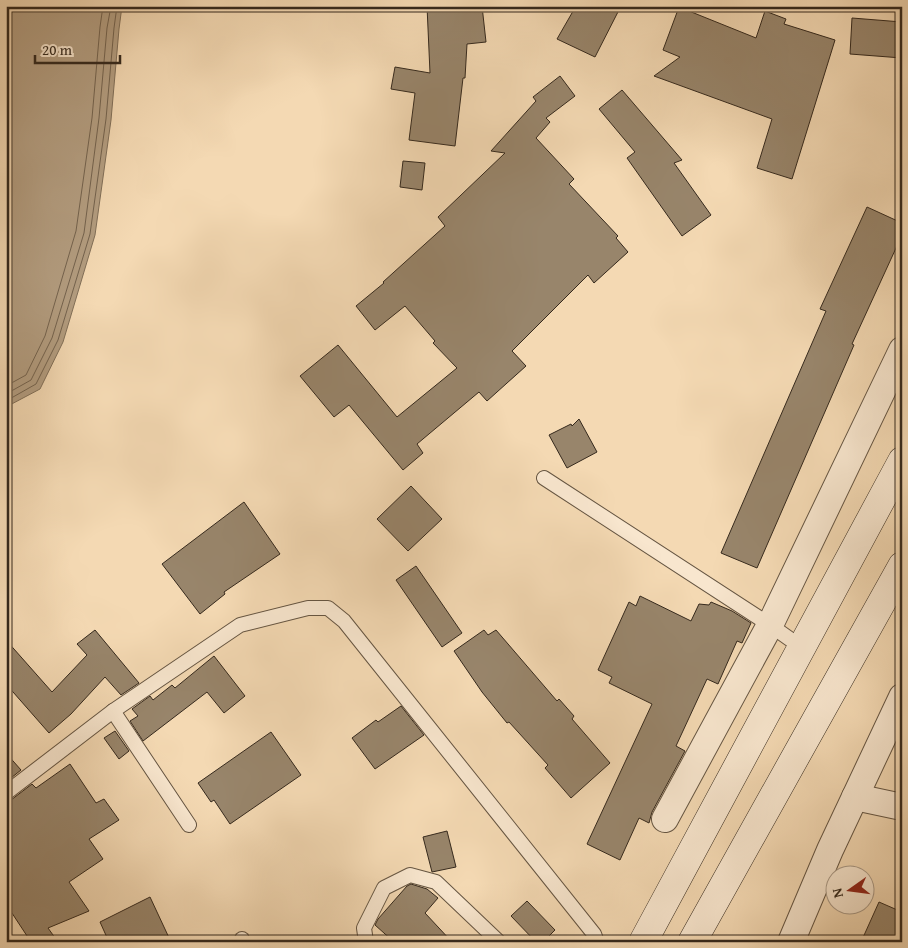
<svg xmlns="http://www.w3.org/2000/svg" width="908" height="948" viewBox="0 0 908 948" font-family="'Gentium Book Plus',serif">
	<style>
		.water { fill: #b39d80; stroke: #816f58 }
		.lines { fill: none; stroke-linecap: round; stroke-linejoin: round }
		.shore { stroke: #74634e; stroke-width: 1 }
		.building { fill: #98856b; stroke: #35291d }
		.service-casing { stroke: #655542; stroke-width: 16 }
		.minor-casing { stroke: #655542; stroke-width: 28 }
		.secondary-casing { stroke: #35291d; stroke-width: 29 }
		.service { stroke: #f8e6ce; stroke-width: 14 }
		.minor { stroke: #f8e6ce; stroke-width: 26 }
		.secondary { stroke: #f8e6ce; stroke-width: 28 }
	</style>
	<rect width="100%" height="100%" fill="#f4d9b3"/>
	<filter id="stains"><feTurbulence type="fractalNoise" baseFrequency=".004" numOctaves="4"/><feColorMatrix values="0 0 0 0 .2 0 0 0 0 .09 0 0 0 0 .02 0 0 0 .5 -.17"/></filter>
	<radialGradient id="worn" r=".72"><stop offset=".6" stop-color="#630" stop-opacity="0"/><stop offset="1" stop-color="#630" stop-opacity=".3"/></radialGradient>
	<!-- water -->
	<path class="water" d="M 6,6 L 122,6 L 119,29 L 111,120 L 95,235 L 63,342 L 40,389 L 6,407 Z"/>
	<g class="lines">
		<!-- shore -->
		<g class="shore">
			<path d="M 6,386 L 26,375 L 45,336 L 76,231 L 92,118 L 100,27 L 103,6"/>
			<path d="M 6,394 L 31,380 L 52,338 L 84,233 L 99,118 L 107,28 L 111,6"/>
			<path d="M 6,401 L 36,384 L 58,340 L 90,234 L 106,119 L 114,28 L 117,6"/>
		</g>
	</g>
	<!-- building -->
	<g class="building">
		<path d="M 427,6 L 482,6 L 486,42 L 467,44 L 465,78 L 463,78 L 455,146 L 409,140 L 415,93 L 391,89 L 395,67 L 430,73 Z"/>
		<path d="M 576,6 L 621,6 L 595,57 L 557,39 Z"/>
		<path d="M 679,7 L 756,38 L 765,11 L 786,19 L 784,24 L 835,40 L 792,179 L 757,168 L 772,119 L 654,76 L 680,57 L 663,50 Z"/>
		<path d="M 852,18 L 902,22 L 902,58 L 850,54 Z"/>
		<path d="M 560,76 L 575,96 L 546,118 L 550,122 L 536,138 L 574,179 L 569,184 L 618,236 L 616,238 L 628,252 L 594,283 L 588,275 L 512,351 L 526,366 L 487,401 L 479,392 L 417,444 L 423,453 L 403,470 L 349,405 L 334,417 L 300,376 L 338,345 L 397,417 L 457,368 L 433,343 L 435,341 L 405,306 L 375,330 L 356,306 L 384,283 L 383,282 L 445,226 L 438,217 L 505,153 L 491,151 L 536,101 L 533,97 Z"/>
		<path d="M 622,90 L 682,160 L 674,163 L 711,215 L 682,236 L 627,158 L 635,152 L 599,109 Z"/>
		<path d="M 403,161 L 425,163 L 422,190 L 400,187 Z"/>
		<path d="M 867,207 L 902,223 L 902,235 L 852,344 L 854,345 L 757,568 L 721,553 L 826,311 L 820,309 Z"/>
		<path d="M 579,419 L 597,452 L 567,468 L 549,435 L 571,424 L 572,426 Z"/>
		<path d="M 411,486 L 442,519 L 408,551 L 377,519 Z"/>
		<path d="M 244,502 L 280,554 L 224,592 L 225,594 L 200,614 L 162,564 Z"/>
		<path d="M 416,566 L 462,633 L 442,647 L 396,580 Z"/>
		<path d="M 640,596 L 691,621 L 699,604 L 709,605 L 711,602 L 732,611 L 751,623 L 742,643 L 737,641 L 718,684 L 707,679 L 676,746 L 685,751 L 652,812 L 649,823 L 639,818 L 620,860 L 587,844 L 652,704 L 609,683 L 612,677 L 598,670 L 629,602 L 636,606 Z"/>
		<path d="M 95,630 L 139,683 L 121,695 L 105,677 L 71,714 L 49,733 L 6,684 L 6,640 L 52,692 L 87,655 L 77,644 Z"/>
		<path d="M 484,630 L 488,635 L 496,630 L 557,701 L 559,699 L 574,716 L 572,719 L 610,763 L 571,798 L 545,768 L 548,765 L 509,722 L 507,723 L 482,692 L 454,651 Z"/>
		<path d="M 214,656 L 245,696 L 224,713 L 207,692 L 143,741 L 130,721 L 138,716 L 132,709 L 150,696 L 153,700 L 172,685 L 175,688 Z"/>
		<path d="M 401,706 L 424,735 L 375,769 L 352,738 L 376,720 L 378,722 Z"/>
		<path d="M 115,731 L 129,751 L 119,759 L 104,738 Z"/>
		<path d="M 271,732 L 301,775 L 230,824 L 214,800 L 211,802 L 198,783 Z"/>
		<path d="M 6,753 L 21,770 L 6,782 Z"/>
		<path d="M 70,764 L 96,803 L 104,799 L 119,820 L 89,839 L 103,859 L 69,882 L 89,911 L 48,928 L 58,942 L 31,942 L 6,904 L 6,802 L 11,800 L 32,784 L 36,788 Z"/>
		<path d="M 447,831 L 456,867 L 432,872 L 423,837 Z"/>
		<path d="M 411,884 L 427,889 L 438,898 L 425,913 L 452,942 L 394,942 L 375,925 L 378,919 L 407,886 Z"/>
		<path d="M 150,897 L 171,942 L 109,942 L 100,922 Z"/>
		<path d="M 527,901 L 555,930 L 543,942 L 536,942 L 511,916 Z"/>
		<path d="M 879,902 L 902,912 L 902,942 L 861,942 Z"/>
	</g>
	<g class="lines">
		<defs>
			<g id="service">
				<path d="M 544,478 L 770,625 L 801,647"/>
				<path d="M 113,711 L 189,825"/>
				<path d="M 6,793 L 113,711 L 240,625 L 308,608 L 328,608 L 344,621 L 594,934 L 597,942"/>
				<path d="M 242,939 L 242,942"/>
				<path d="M 366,942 L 364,928 L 384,888 L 410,875 L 436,882 L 499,942"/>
			</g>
			<g id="minor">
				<path d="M 855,797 L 902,807"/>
				<path d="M 665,819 L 770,625 L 902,350"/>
				<path d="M 791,942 L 830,850 L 902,697"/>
			</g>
			<g id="secondary">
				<path d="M 643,942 L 902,461"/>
				<path d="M 692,942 L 902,566"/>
			</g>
		</defs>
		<!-- service casing -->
		<use href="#service" class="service-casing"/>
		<!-- minor casing -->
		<use href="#minor" class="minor-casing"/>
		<!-- secondary casing -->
		<use href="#secondary" class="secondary-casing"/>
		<!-- service -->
		<use href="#service" class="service"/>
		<!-- minor -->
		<use href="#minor" class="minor"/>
		<!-- secondary -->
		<use href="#secondary" class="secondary"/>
	</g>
	<!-- margin -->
	<rect width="908" height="948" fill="none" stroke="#f4d9b3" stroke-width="25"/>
	<rect x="8" y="8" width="893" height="933" fill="none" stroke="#35291d" stroke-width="2.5"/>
	<rect x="12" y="12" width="883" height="923" fill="none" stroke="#35291d"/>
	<!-- north arrow -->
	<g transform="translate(850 890) rotate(256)"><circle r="24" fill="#f8e6ce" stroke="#aa9a87"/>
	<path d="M0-4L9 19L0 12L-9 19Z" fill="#8f2418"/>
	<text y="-8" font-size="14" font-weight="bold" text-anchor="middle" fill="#35291d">N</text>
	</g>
	<!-- scale -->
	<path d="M35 55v8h85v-8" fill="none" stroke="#35291d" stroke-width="2.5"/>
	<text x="42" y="55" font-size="15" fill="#35291d" stroke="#f8e6ce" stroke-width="4" paint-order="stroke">20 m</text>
	<rect width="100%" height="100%" filter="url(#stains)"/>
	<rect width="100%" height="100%" fill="url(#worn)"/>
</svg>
